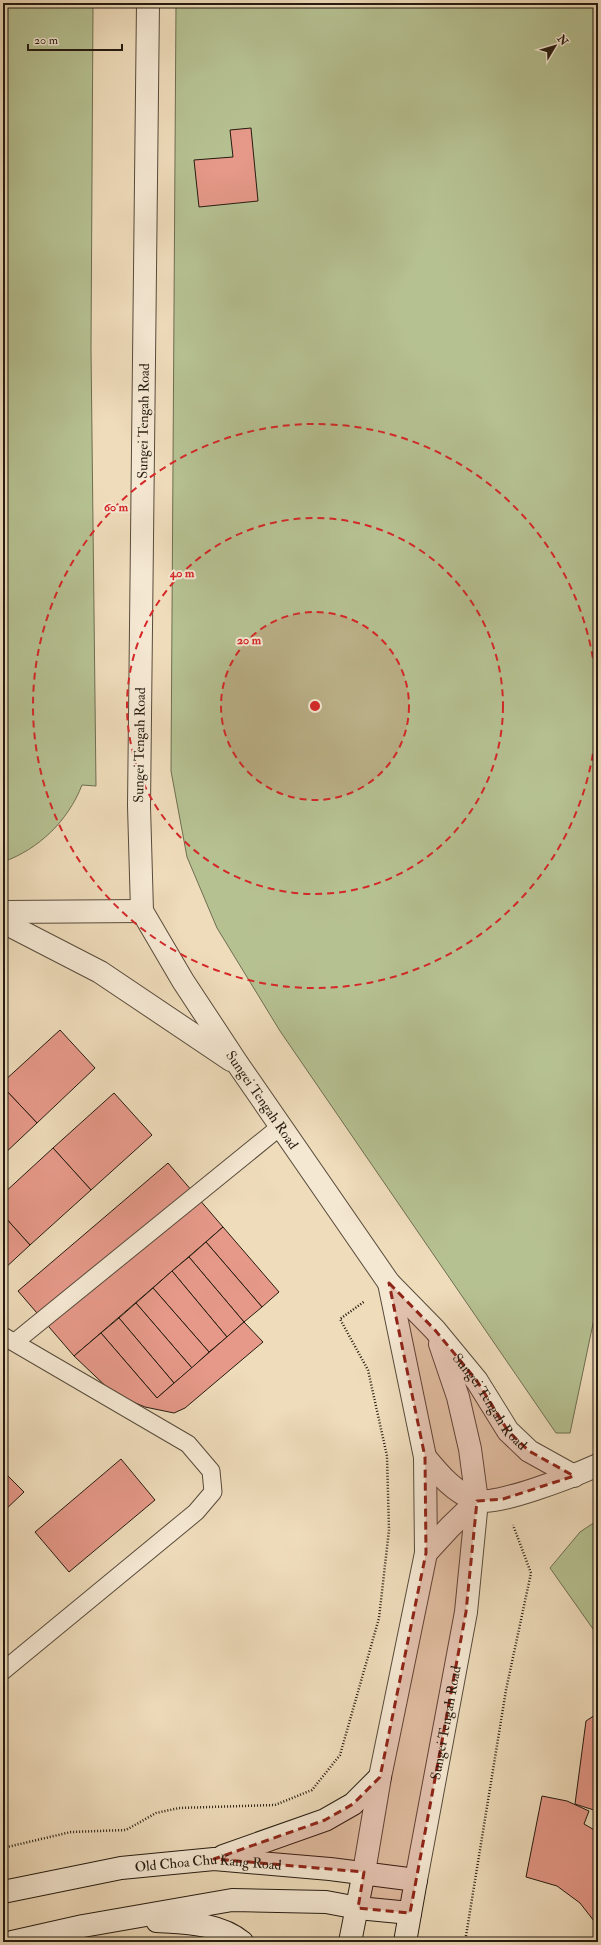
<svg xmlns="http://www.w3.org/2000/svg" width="601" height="1945" viewBox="0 0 601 1945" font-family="'IM FELL Double Pica',serif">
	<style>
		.green { fill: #b6c192; stroke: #6e6e51 }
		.building { fill: #e69989; stroke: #251b10 }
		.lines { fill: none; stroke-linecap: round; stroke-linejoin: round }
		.service-casing { stroke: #584b3b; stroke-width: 19 }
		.minor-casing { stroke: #584b3b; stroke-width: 24 }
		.secondary-casing { stroke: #251b10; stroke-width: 24 }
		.path { stroke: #251b10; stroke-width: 2.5; stroke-dasharray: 1 2; stroke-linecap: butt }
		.service { stroke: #f5e8d3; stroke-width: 17 }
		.minor { stroke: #f5e8d3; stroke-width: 22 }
		.secondary { stroke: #f5e8d3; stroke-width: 22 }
		.marked { fill: #8f2418; fill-opacity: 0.2; stroke: #8f2418; stroke-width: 3; stroke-dasharray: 8 5; stroke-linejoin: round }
		.ring { fill: none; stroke: #d62828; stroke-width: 2; stroke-dasharray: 7 5 }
		.labels { text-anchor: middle; stroke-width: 4; stroke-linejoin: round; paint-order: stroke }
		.street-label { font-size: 14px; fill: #251b10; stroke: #f5e8d3 }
		.centre { fill: #d62828; stroke: #f5e8d3; stroke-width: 2 }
		.ring-label { font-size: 12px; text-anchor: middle; font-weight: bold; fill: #d62828; stroke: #f5e8d3; stroke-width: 4; stroke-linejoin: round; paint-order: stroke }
	</style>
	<rect width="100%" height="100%" fill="#efdcbb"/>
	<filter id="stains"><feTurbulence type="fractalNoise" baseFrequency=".005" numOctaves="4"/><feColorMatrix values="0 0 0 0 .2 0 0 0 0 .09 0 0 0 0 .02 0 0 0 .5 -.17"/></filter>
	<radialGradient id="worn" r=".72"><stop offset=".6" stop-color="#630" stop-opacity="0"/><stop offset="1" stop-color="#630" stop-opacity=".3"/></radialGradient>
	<!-- green -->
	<g class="green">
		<path d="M 3,3 L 93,3 L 91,350 L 96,786 L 82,785 C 68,821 39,849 3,862 Z"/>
		<path d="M 176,3 L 598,3 L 598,1300 L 570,1433 L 556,1433 L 280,1031 L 217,928 L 187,857 L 171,771 Z"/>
		<path d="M 598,1520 L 598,1636 L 550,1568 L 580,1532 Z"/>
	</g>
	<!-- building -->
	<g class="building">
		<path d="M 251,128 L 258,201 L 199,207 L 194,160 L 233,157 L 230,130 Z"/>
		<path d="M 60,1030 L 95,1068 L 37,1123 L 3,1087 L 3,1082 Z"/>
		<path d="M 3,1087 L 37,1123 L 3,1155 Z"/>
		<path d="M 114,1093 L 152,1135 L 91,1190 L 53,1148 Z"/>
		<path d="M 53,1148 L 91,1190 L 30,1245 L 3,1215 L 3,1194 Z"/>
		<path d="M 168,1163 L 223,1227 L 74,1356 L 18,1291 Z"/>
		<path d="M 3,1215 L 30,1245 L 3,1270 Z"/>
		<path d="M 223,1227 L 279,1292 L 262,1307 L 206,1242 Z"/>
		<path d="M 206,1242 L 262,1307 L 244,1322 L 189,1257 Z"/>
		<path d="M 189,1257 L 244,1322 L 227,1337 L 172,1271 Z"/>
		<path d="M 172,1271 L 227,1337 L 209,1352 L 153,1288 Z"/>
		<path d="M 153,1288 L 209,1352 L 192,1368 L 136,1303 Z"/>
		<path d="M 136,1303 L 192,1368 L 174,1383 L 119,1318 Z"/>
		<path d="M 119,1318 L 174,1383 L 157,1398 L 101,1333 Z"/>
		<path d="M 244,1322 L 263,1342 L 185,1408 L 174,1413 L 145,1407 L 114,1394 L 74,1356 L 101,1333 L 157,1398 Z"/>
		<path d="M 121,1459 L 155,1500 L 69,1572 L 35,1532 Z"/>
		<path d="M 3,1471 L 24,1492 L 3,1512 Z"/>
		<path d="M 598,1713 L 598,1810 L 597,1811 L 575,1804 L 586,1721 Z"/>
		<path d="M 542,1796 L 567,1801 L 589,1811 L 584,1824 L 598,1832 L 598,1931 L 594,1921 L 580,1903 L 557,1886 L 526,1877 Z"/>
	</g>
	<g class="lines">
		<defs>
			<g id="service">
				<path d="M 3,1336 L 188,1444 L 211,1471 L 213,1492 L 196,1512 L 3,1671"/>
				<path d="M 15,1342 L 281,1126"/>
			</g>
			<g id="minor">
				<path id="s1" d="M 148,3 L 139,806 L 142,911 L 183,981 L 237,1063 L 389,1283 L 435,1330 L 477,1381 L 508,1431 L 529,1451 L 574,1476"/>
				<path d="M 3,912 L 142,911"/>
				<path d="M 3,922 L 100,972 L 231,1060"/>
				<path d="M 425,1457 C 440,1475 453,1491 475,1500 C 494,1508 578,1474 598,1465"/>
				<path d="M 426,1553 L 450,1527 L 477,1501"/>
				<path d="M 364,1872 L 380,1777 L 426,1553 L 425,1457 L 389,1283"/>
				<path id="s2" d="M 416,1880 L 466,1612 L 477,1501 L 470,1449 L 458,1397 L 440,1344"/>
			</g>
			<g id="secondary">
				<path d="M 223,1856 L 325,1820 L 353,1804 L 380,1777"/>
				<path id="s3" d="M 3,1892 L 121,1868 L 214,1859 L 330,1869 L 416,1880 L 405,1942"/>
				<path d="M 157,1921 C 186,1923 219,1923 242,1942"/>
				<path d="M 12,1942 L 83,1926 L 232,1900 L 326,1902 L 358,1908 L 410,1913"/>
				<path d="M 350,1942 L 364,1872"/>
			</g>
		</defs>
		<!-- service casing -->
		<use href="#service" class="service-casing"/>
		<!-- minor casing -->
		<use href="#minor" class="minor-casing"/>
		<!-- secondary casing -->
		<use href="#secondary" class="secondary-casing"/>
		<!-- path -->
		<g class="path">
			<path d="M 3,1848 L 71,1832 L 126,1830 L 156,1813 L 179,1808 L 275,1805 L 312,1790 L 340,1755 L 379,1618 L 389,1530 L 387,1456 L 368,1370 L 340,1319 L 365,1301"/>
			<path d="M 465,1942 L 506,1690 L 531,1573 L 513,1525"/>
		</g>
		<!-- service -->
		<use href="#service" class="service"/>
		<!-- minor -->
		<use href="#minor" class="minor"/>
		<!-- secondary -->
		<use href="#secondary" class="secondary"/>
	</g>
	<!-- marked area -->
	<path class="marked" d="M 389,1283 L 435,1330 L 477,1381 L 508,1431 L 529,1451 L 574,1476 L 503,1499 L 477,1501 L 466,1612 L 410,1913 L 358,1908 L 364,1872 L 214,1859 L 325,1820 L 353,1804 L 380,1777 L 426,1553 L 425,1457 Z"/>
	<!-- distance rings -->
	<circle cx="315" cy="706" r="94" fill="#d62828" fill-opacity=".12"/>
	<g class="ring">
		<circle cx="315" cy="706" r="94"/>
		<circle cx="315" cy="706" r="188"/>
		<circle cx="315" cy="706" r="282"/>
	</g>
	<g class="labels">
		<!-- street labels -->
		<g class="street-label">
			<text transform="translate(143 421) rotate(-89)" y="5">Sungei Tengah Road</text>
			<text transform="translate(139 745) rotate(-89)" y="5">Sungei Tengah Road</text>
			<text dy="5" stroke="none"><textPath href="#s1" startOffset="1132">Sungei Tengah Road</textPath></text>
			<text dy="5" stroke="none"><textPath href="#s1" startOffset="1511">Sungei Tengah Road</textPath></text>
			<text dy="5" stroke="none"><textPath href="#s2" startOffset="160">Sungei Tengah Road</textPath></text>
			<text dy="5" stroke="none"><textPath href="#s3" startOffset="208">Old Choa Chu Kang Road</textPath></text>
		</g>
	</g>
	<circle cx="315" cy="706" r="6" class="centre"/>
	<g class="ring-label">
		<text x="116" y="511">60 m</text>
		<text x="182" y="577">40 m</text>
		<text x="249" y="644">20 m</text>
	</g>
	<!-- margin -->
	<rect width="601" height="1945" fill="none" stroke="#efdcbb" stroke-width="16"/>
	<rect x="4" y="4" width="593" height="1937" fill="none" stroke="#251b10" stroke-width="2"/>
	<rect x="8" y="8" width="585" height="1929" fill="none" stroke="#251b10"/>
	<!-- north arrow -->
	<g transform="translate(555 46) rotate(52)" stroke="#f5e8d3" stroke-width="3" paint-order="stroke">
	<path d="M0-3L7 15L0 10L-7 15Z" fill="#251b10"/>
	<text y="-6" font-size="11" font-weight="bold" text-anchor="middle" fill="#251b10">N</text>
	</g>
	<!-- scale -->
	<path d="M28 44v6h94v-6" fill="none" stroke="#251b10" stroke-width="2"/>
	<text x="34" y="44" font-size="12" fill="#251b10" stroke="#f5e8d3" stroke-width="3" paint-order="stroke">20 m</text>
	<rect width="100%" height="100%" filter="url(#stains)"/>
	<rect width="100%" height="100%" fill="url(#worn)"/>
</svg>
